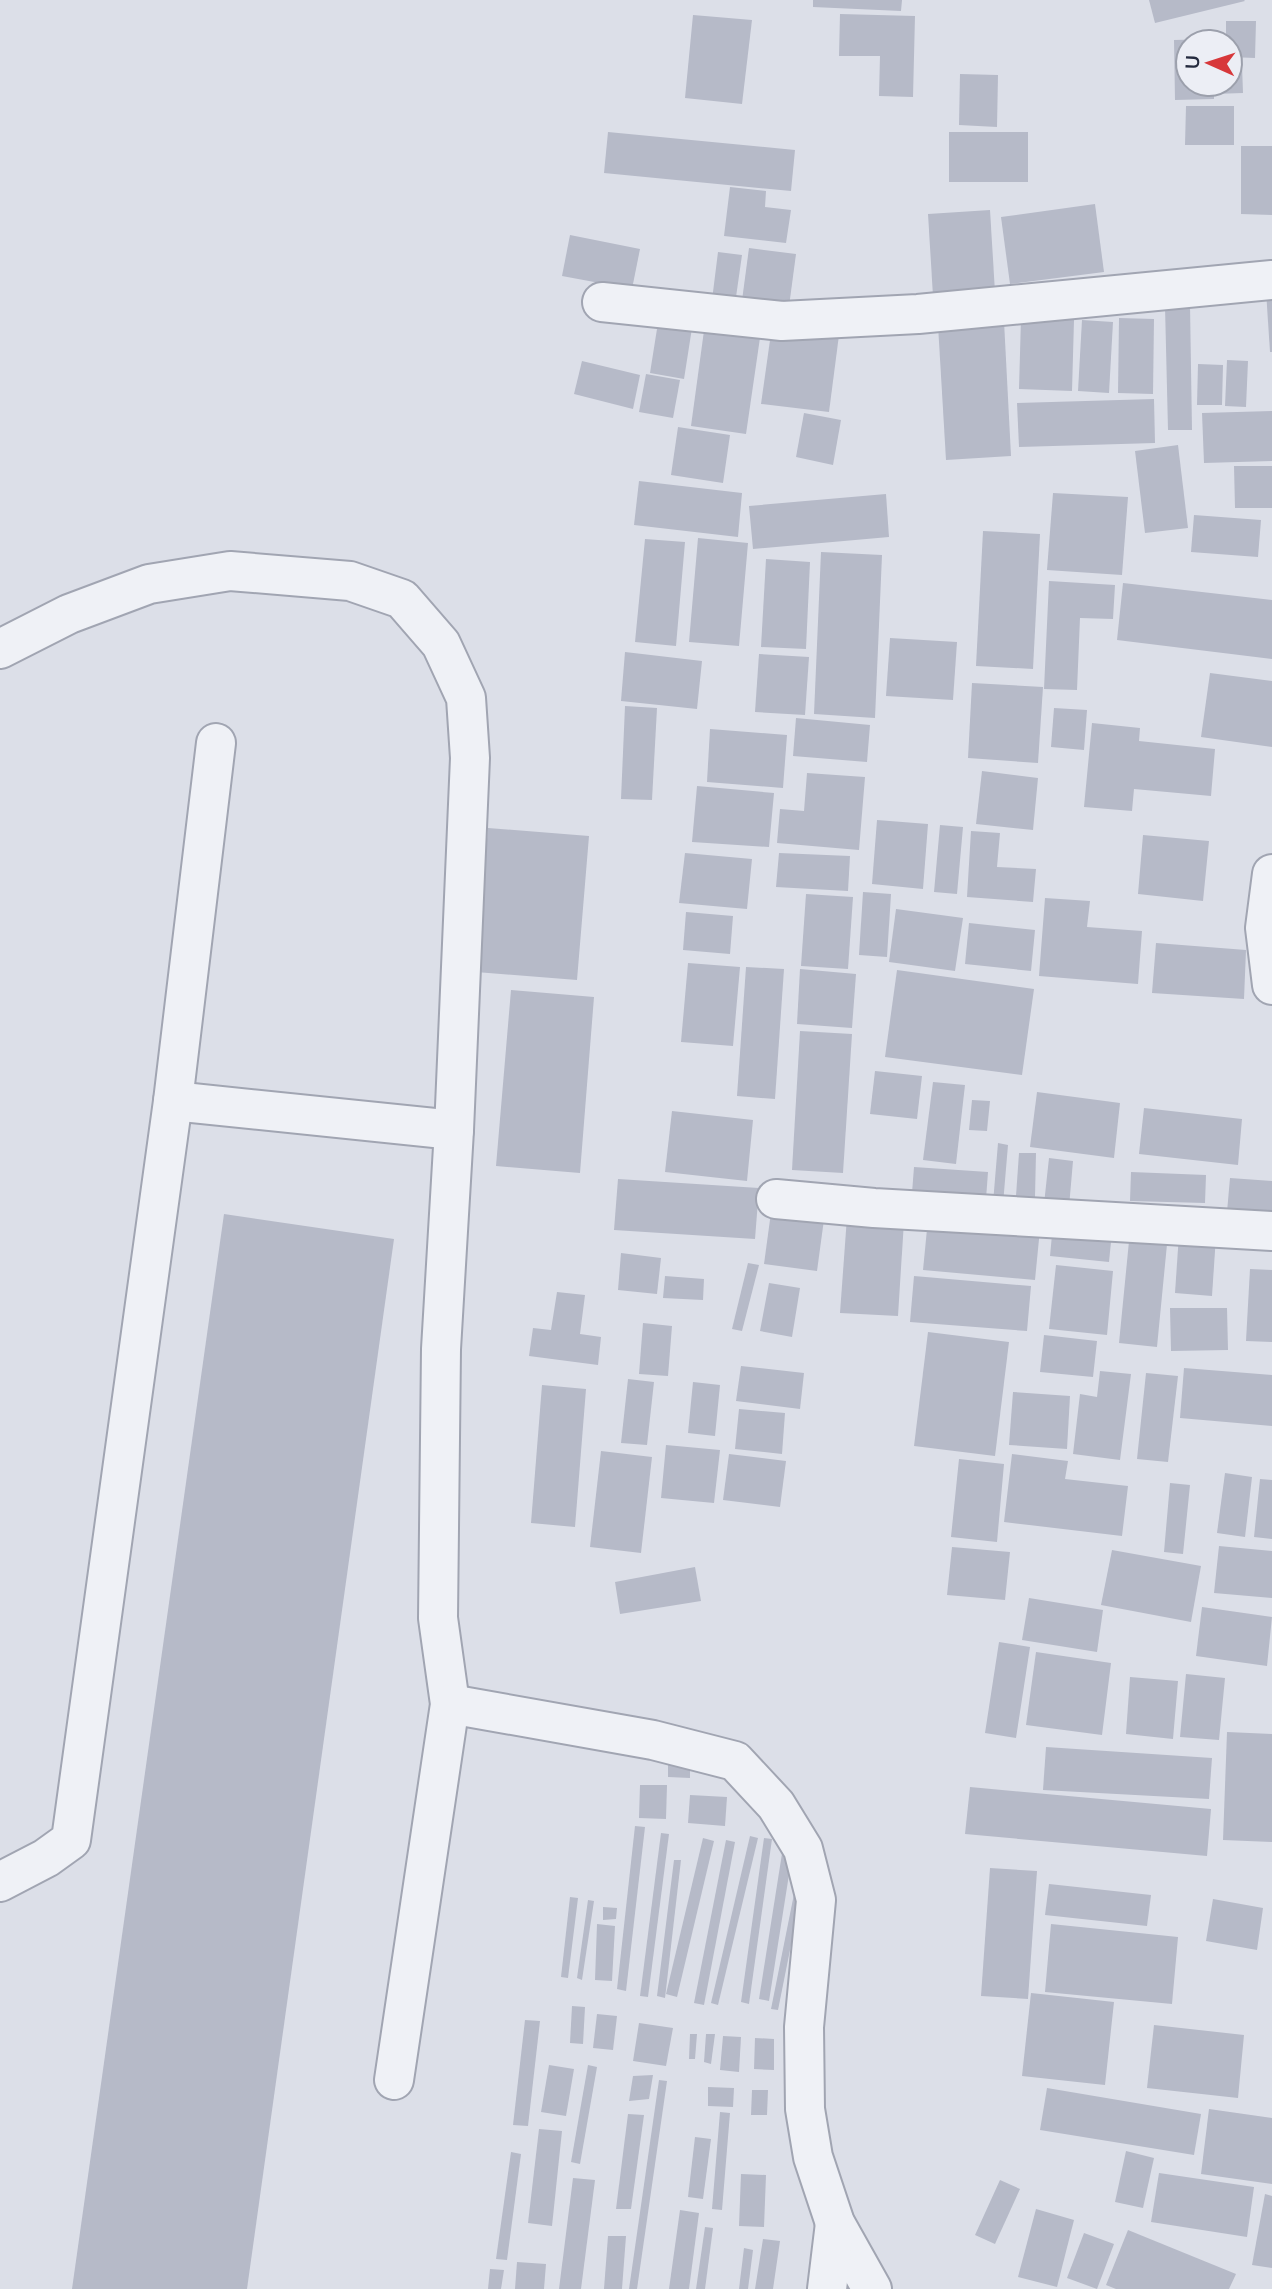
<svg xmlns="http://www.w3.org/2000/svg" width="1272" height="2289" viewBox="0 0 1272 2289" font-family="'Nunito Sans',sans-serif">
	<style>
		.building { fill: #b6bac8 }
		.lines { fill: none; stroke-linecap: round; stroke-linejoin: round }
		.minor-casing { stroke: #a1a5b2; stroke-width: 42 }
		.minor { stroke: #eff1f6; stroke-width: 38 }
	</style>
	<rect width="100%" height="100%" fill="#dcdfe8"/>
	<!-- building -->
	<g class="building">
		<path d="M 813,0 L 902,0 L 901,11 L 813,7 Z"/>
		<path d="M 1149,0 L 1244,0 L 1245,1 L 1155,23 Z"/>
		<path d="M 840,14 L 915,16 L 913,97 L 879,96 L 880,56 L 839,56 Z"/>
		<path d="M 693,15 L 752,20 L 742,104 L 685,98 Z"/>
		<path d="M 1226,21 L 1256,21 L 1255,58 L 1230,57 L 1230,42 L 1226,42 Z"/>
		<path d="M 1212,39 L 1212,42 L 1188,42 L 1188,84 L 1230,84 L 1230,65 L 1242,65 L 1243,93 L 1214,94 L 1214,99 L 1175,100 L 1174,40 Z"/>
		<path d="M 960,74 L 998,75 L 997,127 L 959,125 Z"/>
		<path d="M 1186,106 L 1234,106 L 1234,145 L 1185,145 Z"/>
		<path d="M 608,132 L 795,150 L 791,191 L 604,173 Z"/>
		<rect x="949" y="132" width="79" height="50"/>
		<path d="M 1241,146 L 1272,146 L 1272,215 L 1241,214 Z"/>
		<path d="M 730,187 L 766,191 L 765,207 L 791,210 L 786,243 L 724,236 Z"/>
		<path d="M 1095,204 L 1104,272 L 1010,284 L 1001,217 Z"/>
		<path d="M 990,210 L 995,292 L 933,296 L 928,214 Z"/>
		<path d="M 570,235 L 640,249 L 632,289 L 562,276 Z"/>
		<path d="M 749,248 L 796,254 L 788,314 L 741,308 Z"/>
		<path d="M 718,252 L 742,255 L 734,311 L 711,308 Z"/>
		<path d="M 1266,291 L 1272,291 L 1272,352 L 1270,352 Z"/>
		<path d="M 1190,305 L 1192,430 L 1168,430 L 1165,306 Z"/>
		<path d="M 660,310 L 694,315 L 684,379 L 650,373 Z"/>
		<path d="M 706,316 L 762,324 L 746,434 L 691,426 Z"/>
		<path d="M 1021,318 L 1074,320 L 1072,391 L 1019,389 Z"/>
		<path d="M 1119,318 L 1154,319 L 1153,394 L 1118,393 Z"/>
		<path d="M 1082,320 L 1113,322 L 1109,393 L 1078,391 Z"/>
		<path d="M 1004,321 L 1011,456 L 946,460 L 938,325 Z"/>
		<path d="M 772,326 L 839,335 L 829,412 L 761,404 Z"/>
		<path d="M 1227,360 L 1248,361 L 1246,407 L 1225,406 Z"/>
		<path d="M 582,361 L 640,375 L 633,409 L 574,394 Z"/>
		<path d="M 1198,364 L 1223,365 L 1222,405 L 1197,405 Z"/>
		<path d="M 646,374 L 680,380 L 673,418 L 639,412 Z"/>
		<path d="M 1154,399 L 1155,443 L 1019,447 L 1017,403 Z"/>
		<path d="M 1272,411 L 1272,461 L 1204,463 L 1202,413 Z"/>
		<path d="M 804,413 L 841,420 L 833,465 L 796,457 Z"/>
		<path d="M 678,427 L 730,435 L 723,483 L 671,475 Z"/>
		<path d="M 1178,445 L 1188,528 L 1145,533 L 1135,451 Z"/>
		<path d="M 1234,466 L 1272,466 L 1272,508 L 1235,508 Z"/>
		<path d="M 639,481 L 742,493 L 738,537 L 634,525 Z"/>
		<path d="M 1053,493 L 1128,497 L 1122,575 L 1047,570 Z"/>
		<path d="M 886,494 L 889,537 L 753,549 L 749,506 Z"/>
		<path d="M 1194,515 L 1261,520 L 1258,557 L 1191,552 Z"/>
		<path d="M 983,531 L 1040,534 L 1033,669 L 976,666 Z"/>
		<path d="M 698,538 L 748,543 L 739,646 L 689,642 Z"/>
		<path d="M 645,539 L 685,542 L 676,646 L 635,642 Z"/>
		<path d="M 821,552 L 882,555 L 875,718 L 814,714 Z"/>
		<path d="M 766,559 L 810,562 L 806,649 L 761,647 Z"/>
		<path d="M 1049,581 L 1115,585 L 1113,619 L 1080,618 L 1077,690 L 1044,689 Z"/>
		<path d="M 1123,583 L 1272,600 L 1272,659 L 1117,640 Z"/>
		<path d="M 890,638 L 957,642 L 953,700 L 886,696 Z"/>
		<path d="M 625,652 L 702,661 L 697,709 L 621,701 Z"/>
		<path d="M 759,654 L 809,657 L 805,715 L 755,712 Z"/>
		<path d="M 1210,673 L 1272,681 L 1272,747 L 1201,737 Z"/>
		<path d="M 972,683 L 1043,687 L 1038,763 L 968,758 Z"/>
		<path d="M 625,706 L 657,708 L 652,800 L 621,799 Z"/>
		<path d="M 1054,708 L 1087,710 L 1084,750 L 1051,747 Z"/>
		<path d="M 796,718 L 870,725 L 867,762 L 793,756 Z"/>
		<path d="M 1092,723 L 1140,728 L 1139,741 L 1215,749 L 1211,796 L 1134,789 L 1132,811 L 1084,807 Z"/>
		<path d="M 710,729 L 787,735 L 783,788 L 707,782 Z"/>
		<path d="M 982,771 L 1038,778 L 1033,830 L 976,824 Z"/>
		<path d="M 807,773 L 865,777 L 859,850 L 777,843 L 780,809 L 804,811 Z"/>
		<path d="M 697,786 L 774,793 L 769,847 L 692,842 Z"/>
		<path d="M 877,820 L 928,824 L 923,889 L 872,884 Z"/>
		<path d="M 940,825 L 963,827 L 957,894 L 934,892 Z"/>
		<path d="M 488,828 L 589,836 L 577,980 L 476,972 Z"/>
		<path d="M 971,831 L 1000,833 L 997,867 L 1036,869 L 1033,902 L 967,897 Z"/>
		<path d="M 1143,835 L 1209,841 L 1203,901 L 1138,894 Z"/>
		<path d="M 685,853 L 752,859 L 747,909 L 679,903 Z"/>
		<path d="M 779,853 L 850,856 L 848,891 L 776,887 Z"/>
		<path d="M 863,892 L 891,894 L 887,957 L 859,955 Z"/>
		<path d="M 806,894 L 853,897 L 848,969 L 801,966 Z"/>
		<path d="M 1045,898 L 1090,901 L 1087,927 L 1142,931 L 1138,984 L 1039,976 Z"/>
		<path d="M 896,909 L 963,918 L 955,971 L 889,962 Z"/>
		<path d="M 686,912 L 733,916 L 730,954 L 683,950 Z"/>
		<path d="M 969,923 L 1035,930 L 1031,971 L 965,964 Z"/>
		<path d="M 1156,943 L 1246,950 L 1244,999 L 1152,993 Z"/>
		<path d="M 688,963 L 740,967 L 733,1046 L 681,1042 Z"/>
		<path d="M 746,967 L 784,969 L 775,1099 L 737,1096 Z"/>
		<path d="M 800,969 L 856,974 L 852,1028 L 797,1024 Z"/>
		<path d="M 897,970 L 1034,989 L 1022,1075 L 885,1057 Z"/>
		<path d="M 511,990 L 594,997 L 580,1173 L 496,1166 Z"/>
		<path d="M 800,1031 L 852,1034 L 843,1173 L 792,1170 Z"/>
		<path d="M 875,1071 L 922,1076 L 917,1119 L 870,1114 Z"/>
		<path d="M 933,1082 L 965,1085 L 956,1164 L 923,1160 Z"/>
		<path d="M 1037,1092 L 1120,1103 L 1114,1158 L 1030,1147 Z"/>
		<path d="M 972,1100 L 990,1101 L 987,1131 L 969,1130 Z"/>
		<path d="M 1144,1108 L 1242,1119 L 1238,1165 L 1139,1154 Z"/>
		<path d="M 672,1111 L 753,1120 L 747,1181 L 665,1172 Z"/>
		<path d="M 998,1143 L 1008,1145 L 1003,1204 L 993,1203 Z"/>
		<path d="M 1019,1153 L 1036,1153 L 1035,1197 L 1016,1196 Z"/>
		<path d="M 1049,1158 L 1073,1161 L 1069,1207 L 1044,1204 Z"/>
		<path d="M 914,1167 L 988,1172 L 986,1199 L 912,1193 Z"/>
		<path d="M 1131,1172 L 1206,1175 L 1205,1203 L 1130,1201 Z"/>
		<path d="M 1230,1178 L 1272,1181 L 1272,1215 L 1227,1212 Z"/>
		<path d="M 618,1179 L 759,1188 L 755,1239 L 614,1230 Z"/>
		<path d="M 772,1205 L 825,1212 L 817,1271 L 764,1264 Z"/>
		<path d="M 224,1214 L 394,1239 L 247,2289 L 72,2289 Z"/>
		<path d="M 847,1217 L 904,1221 L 898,1316 L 840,1313 Z"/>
		<path d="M 928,1219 L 1040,1229 L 1035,1280 L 923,1270 Z"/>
		<path d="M 1053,1224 L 1112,1232 L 1109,1262 L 1050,1256 Z"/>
		<path d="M 1130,1231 L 1168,1234 L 1157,1347 L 1119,1343 Z"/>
		<path d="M 1179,1234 L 1216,1236 L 1212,1296 L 1175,1293 Z"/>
		<path d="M 621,1253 L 661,1258 L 657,1294 L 618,1290 Z"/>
		<path d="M 748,1263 L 759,1265 L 742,1331 L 732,1329 Z"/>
		<path d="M 1056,1265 L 1113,1271 L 1107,1335 L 1049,1329 Z"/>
		<path d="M 1250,1269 L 1272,1270 L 1272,1342 L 1246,1341 Z"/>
		<path d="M 665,1276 L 704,1279 L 703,1300 L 663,1298 Z"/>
		<path d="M 914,1276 L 1031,1286 L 1027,1331 L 910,1322 Z"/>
		<path d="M 769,1283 L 800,1288 L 792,1337 L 760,1331 Z"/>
		<path d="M 557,1292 L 585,1295 L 580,1334 L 601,1337 L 598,1365 L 529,1356 L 533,1328 L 551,1330 Z"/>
		<path d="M 1170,1308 L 1227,1308 L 1228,1350 L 1171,1351 Z"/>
		<path d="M 643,1323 L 672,1326 L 668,1376 L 639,1374 Z"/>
		<path d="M 928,1332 L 1009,1342 L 995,1456 L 914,1446 Z"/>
		<path d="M 1044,1335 L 1097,1341 L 1093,1377 L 1040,1372 Z"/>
		<path d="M 741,1366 L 804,1373 L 800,1409 L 736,1401 Z"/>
		<path d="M 1184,1368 L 1272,1375 L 1272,1426 L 1180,1418 Z"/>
		<path d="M 1100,1371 L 1131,1374 L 1120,1460 L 1073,1454 L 1080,1394 L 1097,1397 Z"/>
		<path d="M 1146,1373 L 1178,1376 L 1168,1462 L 1137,1459 Z"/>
		<path d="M 628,1379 L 654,1382 L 647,1445 L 621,1443 Z"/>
		<path d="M 693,1382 L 720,1385 L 715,1436 L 688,1433 Z"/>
		<path d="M 542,1385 L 586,1389 L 575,1527 L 531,1523 Z"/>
		<path d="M 1013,1392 L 1070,1396 L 1067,1449 L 1009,1445 Z"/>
		<path d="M 739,1409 L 785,1413 L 782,1454 L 735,1449 Z"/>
		<path d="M 666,1445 L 720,1450 L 714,1503 L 661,1498 Z"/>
		<path d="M 601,1451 L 652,1457 L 641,1553 L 590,1547 Z"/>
		<path d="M 729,1454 L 786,1461 L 780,1507 L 723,1500 Z"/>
		<path d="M 1012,1454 L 1068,1461 L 1065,1479 L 1128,1486 L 1122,1536 L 1004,1522 Z"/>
		<path d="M 959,1459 L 1004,1464 L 997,1542 L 951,1537 Z"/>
		<path d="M 1225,1473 L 1252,1477 L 1245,1537 L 1217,1533 Z"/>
		<path d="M 1260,1479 L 1272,1480 L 1272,1539 L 1254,1537 Z"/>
		<path d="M 1170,1483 L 1190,1485 L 1183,1554 L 1164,1552 Z"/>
		<path d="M 1219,1546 L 1272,1551 L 1272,1598 L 1214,1593 Z"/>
		<path d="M 952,1547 L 1010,1552 L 1005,1600 L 947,1595 Z"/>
		<path d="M 1112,1550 L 1201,1566 L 1191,1622 L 1101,1605 Z"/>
		<path d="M 695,1567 L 701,1601 L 620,1614 L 615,1582 Z"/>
		<path d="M 1029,1598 L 1103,1610 L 1097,1652 L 1022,1640 Z"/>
		<path d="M 1202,1607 L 1272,1617 L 1267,1666 L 1196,1656 Z"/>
		<path d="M 999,1642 L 1030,1647 L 1016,1738 L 985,1733 Z"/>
		<path d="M 1036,1652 L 1111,1663 L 1102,1735 L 1026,1725 Z"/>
		<path d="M 1186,1674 L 1225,1678 L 1219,1740 L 1180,1737 Z"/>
		<path d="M 1130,1677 L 1178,1681 L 1173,1739 L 1126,1734 Z"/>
		<path d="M 1227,1732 L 1272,1734 L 1272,1842 L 1223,1840 Z"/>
		<path d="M 1046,1747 L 1212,1758 L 1209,1799 L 1043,1790 Z"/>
		<path d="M 668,1763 L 690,1764 L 690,1778 L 668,1777 Z"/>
		<path d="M 640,1785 L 667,1785 L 666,1819 L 639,1818 Z"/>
		<path d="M 970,1787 L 1211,1809 L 1207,1856 L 965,1834 Z"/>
		<path d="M 690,1795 L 727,1797 L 725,1826 L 688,1823 Z"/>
		<path d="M 635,1826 L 645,1827 L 626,1991 L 617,1989 Z"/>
		<path d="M 661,1833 L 669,1834 L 648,1997 L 640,1996 Z"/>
		<path d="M 750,1836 L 758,1838 L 718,2005 L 711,2003 Z"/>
		<path d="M 703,1838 L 714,1841 L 677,1997 L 666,1994 Z"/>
		<path d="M 764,1838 L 772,1839 L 749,2004 L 741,2002 Z"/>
		<path d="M 726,1840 L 735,1842 L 704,2005 L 694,2003 Z"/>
		<path d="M 784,1841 L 794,1843 L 769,2001 L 759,1999 Z"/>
		<path d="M 674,1860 L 681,1860 L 665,1998 L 657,1996 Z"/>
		<path d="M 990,1868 L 1037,1871 L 1028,1999 L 981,1996 Z"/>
		<path d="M 798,1874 L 805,1875 L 778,2010 L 771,2009 Z"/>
		<path d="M 1049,1884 L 1151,1895 L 1147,1926 L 1045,1915 Z"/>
		<path d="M 570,1897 L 578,1898 L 568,1978 L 561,1977 Z"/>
		<path d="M 1213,1899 L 1263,1908 L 1257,1950 L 1206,1941 Z"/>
		<path d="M 588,1900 L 594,1901 L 582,1980 L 577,1978 Z"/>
		<path d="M 603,1907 L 617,1908 L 616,1919 L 603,1920 Z"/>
		<path d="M 597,1924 L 615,1926 L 612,1981 L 595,1980 Z"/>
		<path d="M 1051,1924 L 1178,1937 L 1172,2004 L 1045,1992 Z"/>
		<path d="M 1031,1993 L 1114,2002 L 1105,2085 L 1022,2076 Z"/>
		<path d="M 572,2006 L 585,2007 L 583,2044 L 570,2043 Z"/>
		<path d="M 597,2014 L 617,2016 L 613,2050 L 593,2048 Z"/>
		<path d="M 525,2020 L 540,2021 L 528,2126 L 513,2125 Z"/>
		<path d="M 639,2023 L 673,2028 L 666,2066 L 633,2061 Z"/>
		<path d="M 1154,2025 L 1244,2035 L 1238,2098 L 1147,2088 Z"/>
		<path d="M 690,2034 L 697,2034 L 695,2059 L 689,2059 Z"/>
		<path d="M 706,2034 L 715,2034 L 711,2064 L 704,2062 Z"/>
		<path d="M 723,2036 L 741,2037 L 739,2072 L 720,2070 Z"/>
		<path d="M 755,2038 L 774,2039 L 774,2070 L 754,2069 Z"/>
		<path d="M 549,2065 L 574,2069 L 566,2116 L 541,2112 Z"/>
		<path d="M 588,2065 L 597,2067 L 580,2164 L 571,2162 Z"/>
		<path d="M 653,2075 L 649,2099 L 629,2101 L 633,2076 Z"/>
		<path d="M 659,2080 L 667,2081 L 637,2289 L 629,2289 Z"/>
		<path d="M 708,2087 L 734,2088 L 733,2107 L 708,2106 Z"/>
		<path d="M 1047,2088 L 1201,2114 L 1194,2155 L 1040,2130 Z"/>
		<path d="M 752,2090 L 768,2090 L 767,2115 L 751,2115 Z"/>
		<path d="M 1209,2109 L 1272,2118 L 1272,2184 L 1201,2174 Z"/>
		<path d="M 720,2112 L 730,2113 L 722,2210 L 712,2209 Z"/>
		<path d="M 628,2114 L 644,2115 L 631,2209 L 616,2209 Z"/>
		<path d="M 539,2129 L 562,2131 L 552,2226 L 528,2223 Z"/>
		<path d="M 695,2137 L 711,2139 L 703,2199 L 688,2197 Z"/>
		<path d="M 1126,2151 L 1154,2158 L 1143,2208 L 1115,2202 Z"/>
		<path d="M 511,2152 L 521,2154 L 507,2260 L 496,2259 Z"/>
		<path d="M 1159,2173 L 1254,2187 L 1247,2237 L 1151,2222 Z"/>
		<path d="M 741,2174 L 766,2175 L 764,2227 L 739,2226 Z"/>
		<path d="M 573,2178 L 595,2180 L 581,2289 L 559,2289 Z"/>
		<path d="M 1000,2180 L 1020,2189 L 995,2244 L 975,2235 Z"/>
		<path d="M 1265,2194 L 1272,2196 L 1272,2268 L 1252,2265 Z"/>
		<path d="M 1036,2209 L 1074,2220 L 1057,2287 L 1018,2277 Z"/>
		<path d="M 680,2210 L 699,2213 L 689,2289 L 669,2289 Z"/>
		<path d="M 705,2227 L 713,2228 L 705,2289 L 696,2289 Z"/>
		<path d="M 1128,2230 L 1236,2274 L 1229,2289 L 1116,2289 L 1106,2285 Z"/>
		<path d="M 1084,2233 L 1114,2244 L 1097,2289 L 1067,2278 Z"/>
		<path d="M 608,2236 L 626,2236 L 622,2289 L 604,2289 Z"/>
		<path d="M 763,2239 L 780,2241 L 773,2289 L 755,2289 Z"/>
		<path d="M 744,2248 L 753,2250 L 748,2289 L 739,2289 Z"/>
		<path d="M 517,2262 L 546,2264 L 544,2289 L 515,2289 Z"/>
		<path d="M 490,2269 L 504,2270 L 501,2289 L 488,2289 Z"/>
	</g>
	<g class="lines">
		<defs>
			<g id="minor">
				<path d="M 602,302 L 782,321 L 918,314 L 1272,280"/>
				<path d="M 0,649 L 69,614 L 149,584 L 230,571 L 350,581 L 402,599 L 441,644 L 466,698 L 470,758 L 454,1130 L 441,1349 L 438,1618 L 450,1704 L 394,2080"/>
				<path d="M 1272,874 L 1265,928 L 1272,985"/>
				<path d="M 173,1101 L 454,1130"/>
				<path d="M 776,1199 L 874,1208 L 1272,1231"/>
				<path d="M 450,1704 L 653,1740 L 735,1761 L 776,1805 L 803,1849 L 816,1900 L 804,2027 L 805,2109 L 813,2157 L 835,2223 L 872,2289"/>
				<path d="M 0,1882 L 46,1858 L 71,1840 L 173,1101 L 216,743"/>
				<path d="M 827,2289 L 835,2223"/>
			</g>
		</defs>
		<!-- minor casing -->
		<use href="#minor" class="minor-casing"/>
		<!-- minor -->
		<use href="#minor" class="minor"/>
	</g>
	<!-- north arrow -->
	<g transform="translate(1209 63) rotate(273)"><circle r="33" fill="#eceef5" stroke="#9ca0ac" stroke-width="2"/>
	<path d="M0-5L12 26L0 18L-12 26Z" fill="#d7373a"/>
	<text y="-10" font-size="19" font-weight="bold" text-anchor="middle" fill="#252b3f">U</text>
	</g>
</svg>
